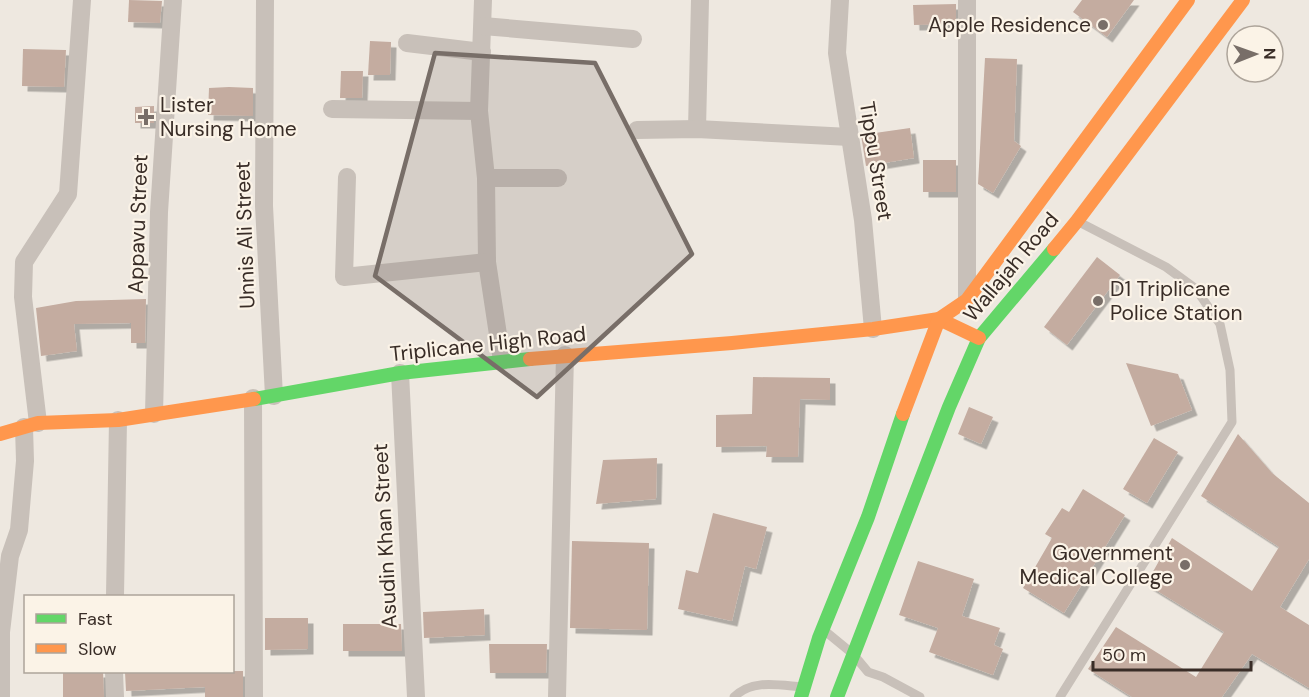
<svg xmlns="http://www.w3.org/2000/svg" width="1309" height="697" viewBox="0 0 1309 697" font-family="'DM Sans',sans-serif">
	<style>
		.building { fill: #c4aca0; filter: url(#shadow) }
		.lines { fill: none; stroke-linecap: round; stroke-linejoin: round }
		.lane { stroke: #c8c0b9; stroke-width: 9 }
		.street { stroke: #c8c0b9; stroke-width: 18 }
		.fast { stroke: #63d668; stroke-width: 14 }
		.slow { stroke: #ff974d; stroke-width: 14 }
		.marked { fill: #786e68; fill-opacity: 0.2; stroke: #786e68; stroke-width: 4.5; stroke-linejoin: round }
		.poi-dot { fill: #786e68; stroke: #fbf3e7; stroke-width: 2 }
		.labels { text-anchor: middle; stroke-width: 4.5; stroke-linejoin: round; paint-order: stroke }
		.poi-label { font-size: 21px; fill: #392d27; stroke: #fbf3e7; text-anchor: end }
		.street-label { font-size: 21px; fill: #392d27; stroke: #fbf3e7 }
	</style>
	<defs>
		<filter id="shadow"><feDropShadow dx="5.5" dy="5.5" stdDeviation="0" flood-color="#0004"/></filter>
	</defs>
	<rect width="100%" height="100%" fill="#eee8e0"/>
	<!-- building -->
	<g class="building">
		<path d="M 129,0 L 162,1 L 160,23 L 128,22 Z"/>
		<path d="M 1082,0 L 1134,0 L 1107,37 L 1073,12 Z"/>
		<path d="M 956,4 L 956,24 L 914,25 L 913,5 Z"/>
		<path d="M 370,41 L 391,42 L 390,75 L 368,75 Z"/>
		<path d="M 23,49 L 66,50 L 64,87 L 22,86 Z"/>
		<path d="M 985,58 L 1017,59 L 1014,141 L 1021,146 L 993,193 L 978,184 Z"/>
		<path d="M 341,71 L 363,71 L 362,98 L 340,98 Z"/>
		<path d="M 229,87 L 253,88 L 253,116 L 208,115 L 209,88 Z"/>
		<path d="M 154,106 L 154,123 L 135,123 L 135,107 Z"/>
		<path d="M 910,128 L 914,158 L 866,166 L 861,135 Z"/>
		<rect x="923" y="160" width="33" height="32"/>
		<path d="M 1097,257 L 1120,275 L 1067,345 L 1044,327 Z"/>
		<path d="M 146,299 L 145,343 L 131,343 L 131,323 L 74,324 L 77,351 L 41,356 L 36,308 L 76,301 Z"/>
		<path d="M 1126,363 L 1178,374 L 1192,410 L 1151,426 Z"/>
		<path d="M 753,377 L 830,378 L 830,400 L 800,399 L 798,457 L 766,457 L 767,446 L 716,447 L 716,415 L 752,414 Z"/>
		<path d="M 969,407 L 993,417 L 981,444 L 958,434 Z"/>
		<path d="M 1238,434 L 1272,473 L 1309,503 L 1309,559 L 1280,607 L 1309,625 L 1309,688 L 1252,654 L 1222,697 L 1132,697 L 1088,669 L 1116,627 L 1196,677 L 1224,632 L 1146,584 L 1172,538 L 1252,591 L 1279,547 L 1201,496 Z"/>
		<path d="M 1154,438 L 1178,452 L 1147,503 L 1123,489 Z"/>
		<path d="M 657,458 L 656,499 L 596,504 L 603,460 Z"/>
		<path d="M 1083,489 L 1125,515 L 1064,613 L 1023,588 L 1052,538 L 1045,534 L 1062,508 L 1069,512 Z"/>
		<path d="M 713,513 L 767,527 L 756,569 L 745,566 L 732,621 L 678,609 L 686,570 L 698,573 Z"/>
		<path d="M 572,541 L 649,543 L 647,630 L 570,628 Z"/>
		<path d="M 918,561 L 974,579 L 962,616 L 1000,628 L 994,645 L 1003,649 L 993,675 L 929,652 L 938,628 L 899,615 Z"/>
		<path d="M 484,609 L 485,635 L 424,638 L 423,612 Z"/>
		<path d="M 265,618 L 308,618 L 308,649 L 265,650 Z"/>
		<path d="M 343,624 L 401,624 L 402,651 L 343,651 Z"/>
		<path d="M 489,644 L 547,644 L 546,673 L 490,673 Z"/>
		<path d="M 243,671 L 243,697 L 205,697 L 205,687 L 126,691 L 125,672 Z"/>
		<path d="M 63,672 L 103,672 L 104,697 L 63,697 Z"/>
	</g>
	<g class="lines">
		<!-- lane -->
		<g class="lane">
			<path d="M 825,631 L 853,654 L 868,672 L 883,677 L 920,697"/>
			<path d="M 734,697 C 752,679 778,685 802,687"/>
			<path d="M 1060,697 L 1232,422 L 1230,370 L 1220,324 L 1196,289 L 1166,267 L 1079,222"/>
		</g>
		<!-- street -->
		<g class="street">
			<path d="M 265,0 L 264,206 L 274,396"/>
			<path d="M 483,0 L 479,111 L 486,178 L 487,262 L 502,361"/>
			<path d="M 840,0 L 837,53 L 863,220 L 873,329"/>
			<path d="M 967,0 L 967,300"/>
			<path d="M 483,26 L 633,39"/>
			<path d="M 407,43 L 482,52"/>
			<path d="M 332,109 L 479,111"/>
			<path d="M 697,129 L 700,0"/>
			<path d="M 637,130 L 697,129 L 850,137"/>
			<path d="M 347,177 L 344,277 L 487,262"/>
			<path d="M 486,178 L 558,178"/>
			<path d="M 400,373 L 416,697"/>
			<path d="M 253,398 L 254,697"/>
			<path d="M 154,414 L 159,212 L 173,0"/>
			<path d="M 38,423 L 23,297 L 24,262 L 68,194 L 82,0"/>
			<path d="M 115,596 L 118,420"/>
			<path d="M 114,672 L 115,697"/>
			<path d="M 1,697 L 1,632 L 10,556 L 19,530 L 25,461 L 24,427"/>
			<path d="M 557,697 L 565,355"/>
		</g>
		<!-- fast -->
		<g class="fast">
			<path d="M 254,399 L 400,373 L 530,359"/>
			<path d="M 801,697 L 819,638 L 868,517 L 903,414"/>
			<path d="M 837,697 L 949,407 L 979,338 L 1054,249"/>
		</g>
		<!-- slow -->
		<g class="slow">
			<path d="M 1054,249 L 1077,221 L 1243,0"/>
			<path d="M 530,359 L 732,343 L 873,329 L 939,319 L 979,338"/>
			<path d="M 903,414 L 939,319 L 967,300 L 1188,0"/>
			<path d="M 0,434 L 38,423 L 118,420 L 254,399"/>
		</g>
	</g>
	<!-- marked area -->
	<path class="marked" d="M 435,53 L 595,63 L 692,254 L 537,397 L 375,276 Z"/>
	<!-- markers -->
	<g class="poi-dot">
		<circle cx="1103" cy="25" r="6"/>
		<path d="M143 108h6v6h6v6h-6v6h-6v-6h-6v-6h6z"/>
		<circle cx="1098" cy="301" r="6"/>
		<circle cx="1185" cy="565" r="6"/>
	</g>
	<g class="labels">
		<!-- poi labels -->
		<g class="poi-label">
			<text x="1091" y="32">Apple Residence</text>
			<text x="160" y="112" text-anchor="start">Lister<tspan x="160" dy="24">Nursing Home</tspan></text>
			<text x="1110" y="296" text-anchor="start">D1 Triplicane<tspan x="1110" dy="24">Police Station</tspan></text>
			<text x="1173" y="560">Government<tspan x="1173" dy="24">Medical College</tspan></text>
		</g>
		<!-- street labels -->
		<g class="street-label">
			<text transform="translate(876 161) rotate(81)" y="7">Tippu Street</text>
			<text transform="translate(138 224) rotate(-88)" y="7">Appavu Street</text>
			<text transform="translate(245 235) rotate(-92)" y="7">Unnis Ali Street</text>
			<text transform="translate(1011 267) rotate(-50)" y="7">Wallajah Road</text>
			<text transform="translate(488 344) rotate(-6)" y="7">Triplicane High Road</text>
			<text transform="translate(385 536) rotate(-93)" y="7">Asudin Khan Street</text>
		</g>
	</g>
	<!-- legend -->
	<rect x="24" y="595" width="210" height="78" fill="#fbf3e7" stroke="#ada49a" stroke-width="1.5"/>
	<rect x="36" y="614" width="30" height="9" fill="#63d668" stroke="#ada49a" stroke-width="1.5"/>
	<text x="78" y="625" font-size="18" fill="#392d27">Fast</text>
	<rect x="36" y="644" width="30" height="9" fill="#ff974d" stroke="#ada49a" stroke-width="1.5"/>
	<text x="78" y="655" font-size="18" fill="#392d27">Slow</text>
	<!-- north arrow -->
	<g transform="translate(1255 54) rotate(89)"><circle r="28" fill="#fbf3e7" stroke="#ada49a" stroke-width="1.5"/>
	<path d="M0-4.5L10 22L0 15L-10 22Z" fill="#786e68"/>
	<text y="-9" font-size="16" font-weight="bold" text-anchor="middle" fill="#392d27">N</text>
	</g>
	<!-- scale -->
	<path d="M1093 661v9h158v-9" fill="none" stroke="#392d27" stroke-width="3"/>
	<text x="1102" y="661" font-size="18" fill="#392d27" stroke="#fbf3e7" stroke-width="4.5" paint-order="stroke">50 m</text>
</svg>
